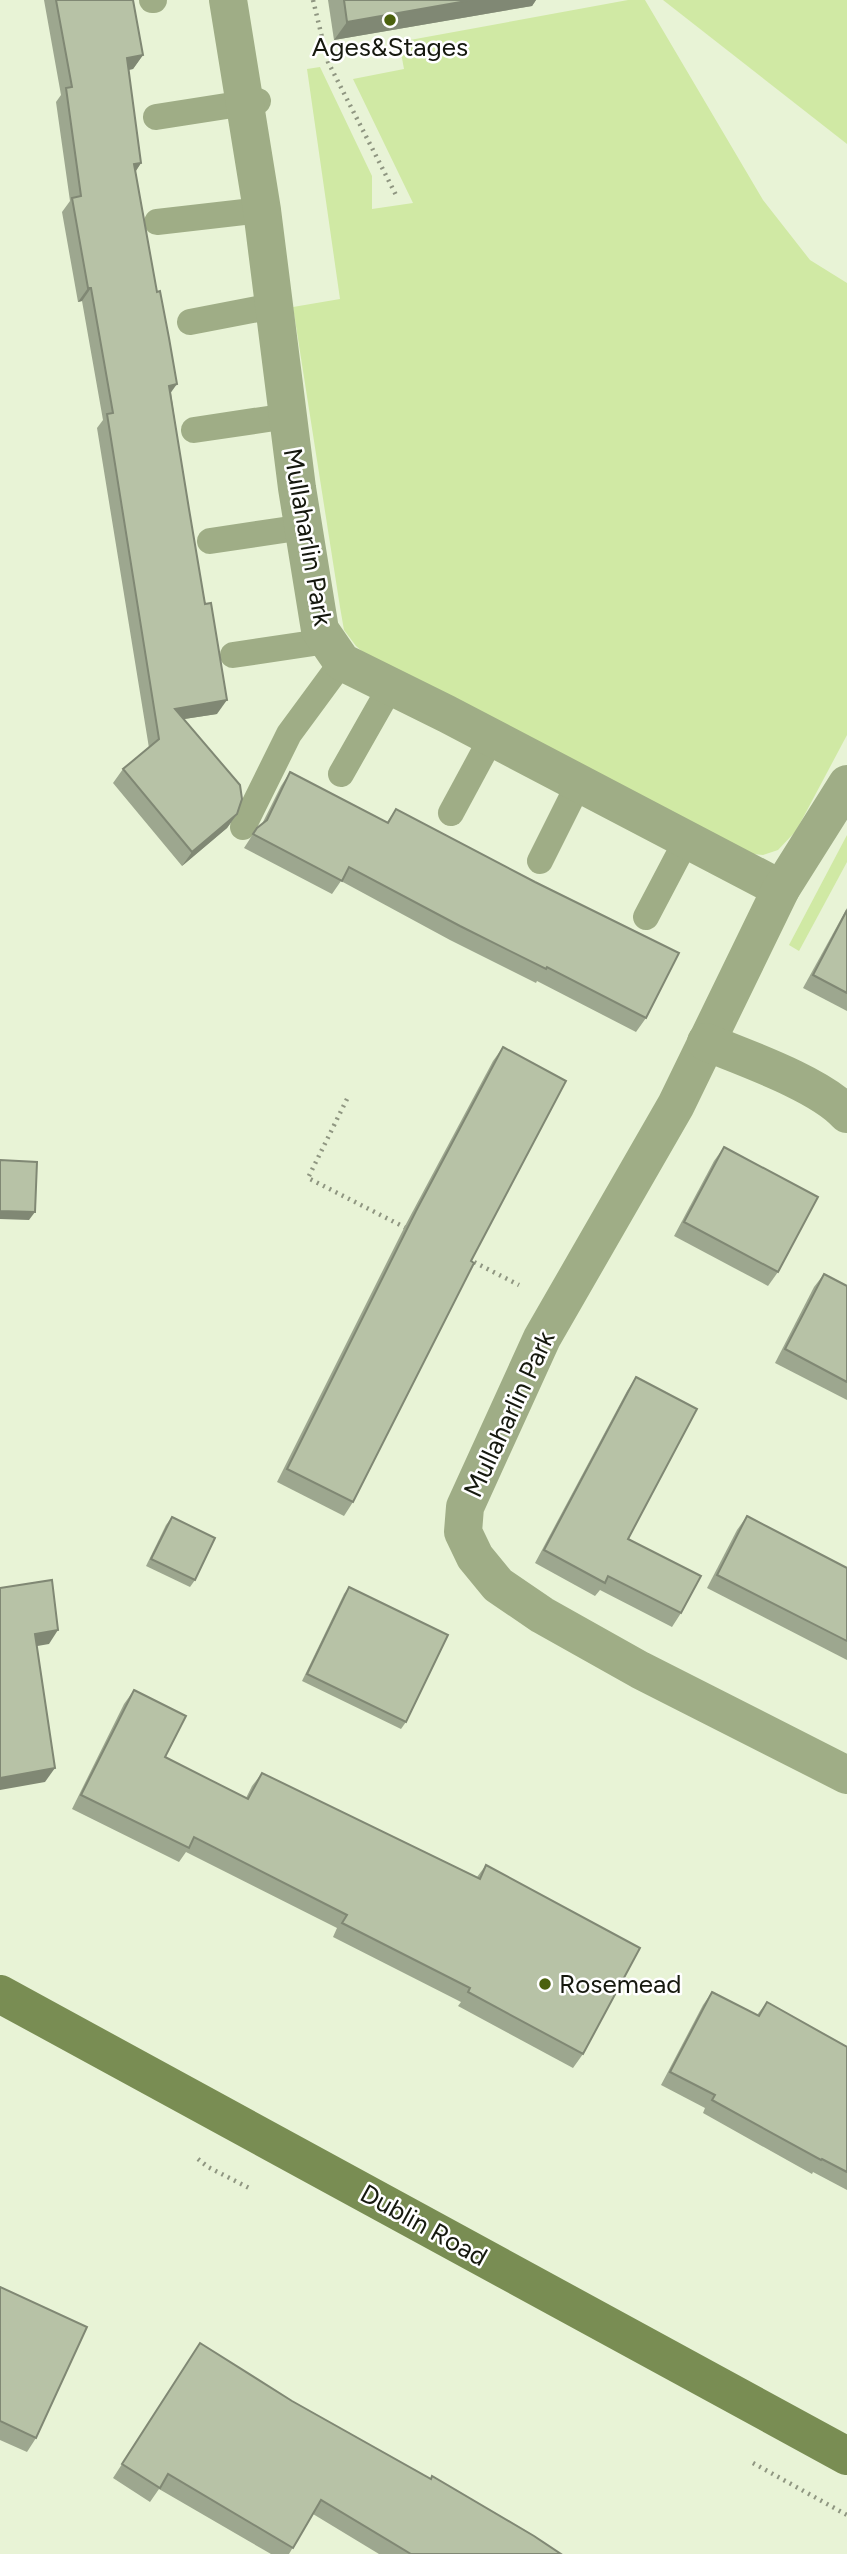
<svg xmlns="http://www.w3.org/2000/svg" width="847" height="2554" viewBox="0 0 847 2554" font-family="Figtree,sans-serif">
	<style>
		.green { fill: #d0e9a4 }
		.lines { fill: none; stroke-linecap: round; stroke-linejoin: round }
		.path { stroke: #8f9681; stroke-width: 4.5; stroke-dasharray: 2 5; stroke-linecap: butt }
		.lane { stroke: #9fad86; stroke-width: 26 }
		.street { stroke: #9fad86; stroke-width: 38 }
		.secondary { stroke: #798d53; stroke-width: 38 }
		.wall { fill: #9da78f }
		.shaded-wall { fill: #808874 }
		.building { fill: #b7c2a6; stroke: #808874; stroke-width: 2 }
		.poi-dot { fill: #4b610e; stroke: #fff; stroke-width: 2.5 }
		.labels { text-anchor: middle; stroke-width: 5; stroke-linejoin: round; paint-order: stroke }
		.poi-label { font-size: 26px; fill: #15180e; stroke: #fff }
		.street-label { font-size: 26px; fill: #15180e; stroke: #fff }
	</style>
	<rect width="100%" height="100%" fill="#e8f3d6"/>
	<!-- green -->
	<g class="green">
		<path d="M 628,0 L 645,0 L 763,200 L 810,260 L 847,283 L 847,735 L 796,831 L 778,850 L 763,855 L 743,853 L 382,669 L 356,646 L 344,630 L 340,607 L 293,307 L 340,299 L 307,69 L 320,67 L 372,176 L 372,209 L 413,203 L 353,79 L 404,69 L 399,42 Z"/>
		<path d="M 663,0 L 847,0 L 847,144 Z"/>
		<path d="M 847,835 L 847,862 L 799,951 L 789,945 Z"/>
	</g>
	<g class="lines">
		<!-- path -->
		<g class="path">
			<path d="M 313,0 L 328,62 L 396,195"/>
			<path d="M 347,1099 L 308,1178 L 410,1230"/>
			<path d="M 468,1259 L 519,1285"/>
			<path d="M 198,2159 L 208,2167 L 251,2189"/>
			<path d="M 753,2463 L 847,2515"/>
		</g>
		<!-- lane -->
		<g class="lane">
			<path d="M 152,0 L 154,0"/>
			<path d="M 156,117 L 258,101"/>
			<path d="M 157,222 L 262,210"/>
			<path d="M 190,322 L 273,306"/>
			<path d="M 194,430 L 288,416"/>
			<path d="M 210,541 L 304,527"/>
			<path d="M 233,655 L 327,641"/>
			<path d="M 341,774 L 391,686"/>
			<path d="M 451,813 L 492,737"/>
			<path d="M 243,827 L 289,734 L 342,662"/>
			<path d="M 540,861 L 579,783"/>
			<path d="M 646,917 L 687,839"/>
		</g>
		<!-- street -->
		<g class="street">
			<path d="M 228,0 L 262,210 L 297,488 L 320,630 L 342,662 L 447,714 L 781,889"/>
			<path d="M 847,784 L 781,889 L 676,1105 L 542,1338 L 465,1507 L 463,1532 L 475,1557 L 498,1585 L 542,1615 L 640,1670 L 847,1775"/>
			<path d="M 706,1042 C 745,1058 820,1084 847,1114"/>
		</g>
		<!-- secondary -->
		<path class="secondary" d="M 0,1994 L 847,2456"/>
	</g>
	<!-- wall -->
	<g class="wall">
		<path d="M 44,0 L 133,0 L 143,55 L 133,69 L 128,70 L 141,163 L 135,172 L 171,393 L 217,714 L 184,719 L 237,814 L 227,828 L 182,866 L 113,783 L 123,769 L 149,748 L 97,428 L 103,420 L 82,301 L 78,302 L 62,212 L 70,201 L 56,102 L 61,95 Z"/>
		<path d="M 328,0 L 536,0 L 532,6 L 334,40 Z"/>
		<path d="M 290,772 L 387,822 L 396,809 L 646,1018 L 636,1032 L 537,981 L 536,983 L 450,940 L 341,881 L 332,894 L 244,848 L 257,828 L 262,824 L 281,786 Z"/>
		<path d="M 847,908 L 847,1011 L 803,988 Z"/>
		<path d="M 503,1047 L 471,1261 L 353,1502 L 344,1516 L 277,1482 L 406,1224 L 493,1061 Z"/>
		<path d="M 724,1147 L 778,1272 L 768,1286 L 674,1236 L 714,1161 Z"/>
		<path d="M 824,1274 L 847,1286 L 847,1400 L 775,1363 L 814,1287 Z"/>
		<path d="M 636,1377 L 628,1539 L 681,1613 L 672,1627 L 600,1590 L 595,1596 L 535,1563 L 627,1391 Z"/>
		<path d="M 747,1516 L 847,1568 L 847,1660 L 707,1588 L 737,1530 Z"/>
		<path d="M 172,1517 L 195,1580 L 190,1587 L 146,1566 L 166,1525 Z"/>
		<path d="M 349,1587 L 406,1722 L 401,1729 L 302,1681 L 344,1594 Z"/>
		<path d="M 134,1690 L 165,1757 L 246,1798 L 252,1786 L 262,1773 L 477,1877 L 486,1865 L 583,2054 L 573,2068 L 458,2006 L 461,2002 L 333,1937 L 337,1928 L 186,1852 L 179,1862 L 72,1809 L 124,1704 Z"/>
		<path d="M 712,1992 L 757,2015 L 767,2002 L 847,2047 L 847,2190 L 813,2172 L 812,2174 L 703,2113 L 705,2108 L 661,2085 L 703,2005 Z"/>
		<path d="M 0,2287 L 36,2438 L 27,2452 L 0,2440 Z"/>
		<path d="M 200,2343 L 292,2401 L 561,2554 L 379,2554 L 313,2514 L 289,2554 L 271,2554 L 159,2489 L 150,2502 L 113,2478 Z"/>
	</g>
	<!-- shaded-wall -->
	<g class="shaded-wall">
		<path d="M 472,0 L 536,0 L 532,6 L 334,40 L 347,22 Z"/>
		<path d="M 143,55 L 133,69 L 117,72 L 127,58 Z"/>
		<path d="M 141,163 L 132,177 L 134,164 Z"/>
		<path d="M 88,288 L 91,288 L 82,301 L 78,302 Z"/>
		<path d="M 177,384 L 167,398 L 169,386 Z"/>
		<path d="M 227,700 L 217,714 L 165,722 L 175,709 Z"/>
		<path d="M 237,814 L 227,828 L 182,866 L 192,852 Z"/>
		<path d="M 0,1211 L 35,1212 L 29,1220 L 0,1219 Z"/>
		<path d="M 58,1630 L 49,1644 L 26,1648 L 35,1634 Z"/>
		<path d="M 55,1768 L 45,1782 L 0,1790 L 0,1778 Z"/>
	</g>
	<!-- building -->
	<g class="building">
		<path d="M 56,0 L 133,0 L 143,55 L 127,58 L 141,163 L 134,164 L 157,292 L 160,291 L 169,338 L 177,384 L 169,386 L 189,509 L 205,604 L 211,603 L 227,700 L 175,709 L 240,785 L 242,799 L 237,814 L 192,852 L 123,769 L 159,739 L 107,414 L 113,413 L 91,288 L 88,288 L 72,198 L 81,196 L 66,88 L 72,87 Z"/>
		<path d="M 344,0 L 472,0 L 347,22 Z"/>
		<path d="M 290,772 L 388,823 L 396,809 L 535,882 L 679,953 L 646,1018 L 547,967 L 546,969 L 460,926 L 349,867 L 342,881 L 253,834 L 257,828 L 267,820 Z"/>
		<path d="M 847,910 L 847,993 L 813,975 Z"/>
		<path d="M 503,1047 L 566,1081 L 471,1261 L 474,1263 L 353,1502 L 287,1469 L 416,1211 Z"/>
		<path d="M 724,1147 L 818,1197 L 778,1272 L 684,1222 Z"/>
		<path d="M 0,1160 L 37,1162 L 35,1212 L 0,1211 Z"/>
		<path d="M 824,1274 L 847,1286 L 847,1382 L 785,1349 Z"/>
		<path d="M 636,1377 L 697,1409 L 628,1539 L 701,1576 L 681,1613 L 608,1576 L 605,1583 L 544,1550 Z"/>
		<path d="M 747,1516 L 847,1568 L 847,1641 L 717,1575 Z"/>
		<path d="M 172,1517 L 215,1538 L 195,1580 L 151,1559 Z"/>
		<path d="M 52,1580 L 58,1630 L 35,1634 L 55,1768 L 0,1778 L 0,1588 Z"/>
		<path d="M 349,1587 L 448,1635 L 406,1722 L 307,1674 Z"/>
		<path d="M 134,1690 L 186,1716 L 165,1757 L 248,1799 L 262,1773 L 480,1879 L 486,1865 L 640,1948 L 583,2054 L 468,1992 L 470,1988 L 342,1923 L 347,1915 L 194,1837 L 189,1848 L 81,1795 Z"/>
		<path d="M 712,1992 L 759,2016 L 767,2002 L 847,2047 L 847,2172 L 822,2159 L 821,2160 L 712,2100 L 715,2095 L 670,2072 Z"/>
		<path d="M 0,2287 L 87,2327 L 36,2438 L 0,2421 Z"/>
		<path d="M 200,2343 L 292,2401 L 431,2479 L 432,2476 L 534,2536 L 561,2554 L 411,2554 L 321,2500 L 293,2548 L 168,2474 L 160,2488 L 122,2464 Z"/>
	</g>
	<!-- markers -->
	<g class="poi-dot">
		<circle cx="390" cy="20" r="7"/>
		<circle cx="545" cy="1984" r="7"/>
	</g>
	<g class="labels">
		<!-- poi labels -->
		<g class="poi-label">
			<text x="390" y="56">Ages&amp;Stages</text>
			<text x="559" y="1993" text-anchor="start">Rosemead</text>
		</g>
		<!-- street labels -->
		<g class="street-label">
			<text transform="translate(308 537) rotate(80)" y="9">Mullaharlin Park</text>
			<text transform="translate(509 1414) rotate(-65)" y="9">Mullaharlin Park</text>
			<text transform="translate(424 2225) rotate(29)" y="9">Dublin Road</text>
		</g>
	</g>
</svg>
